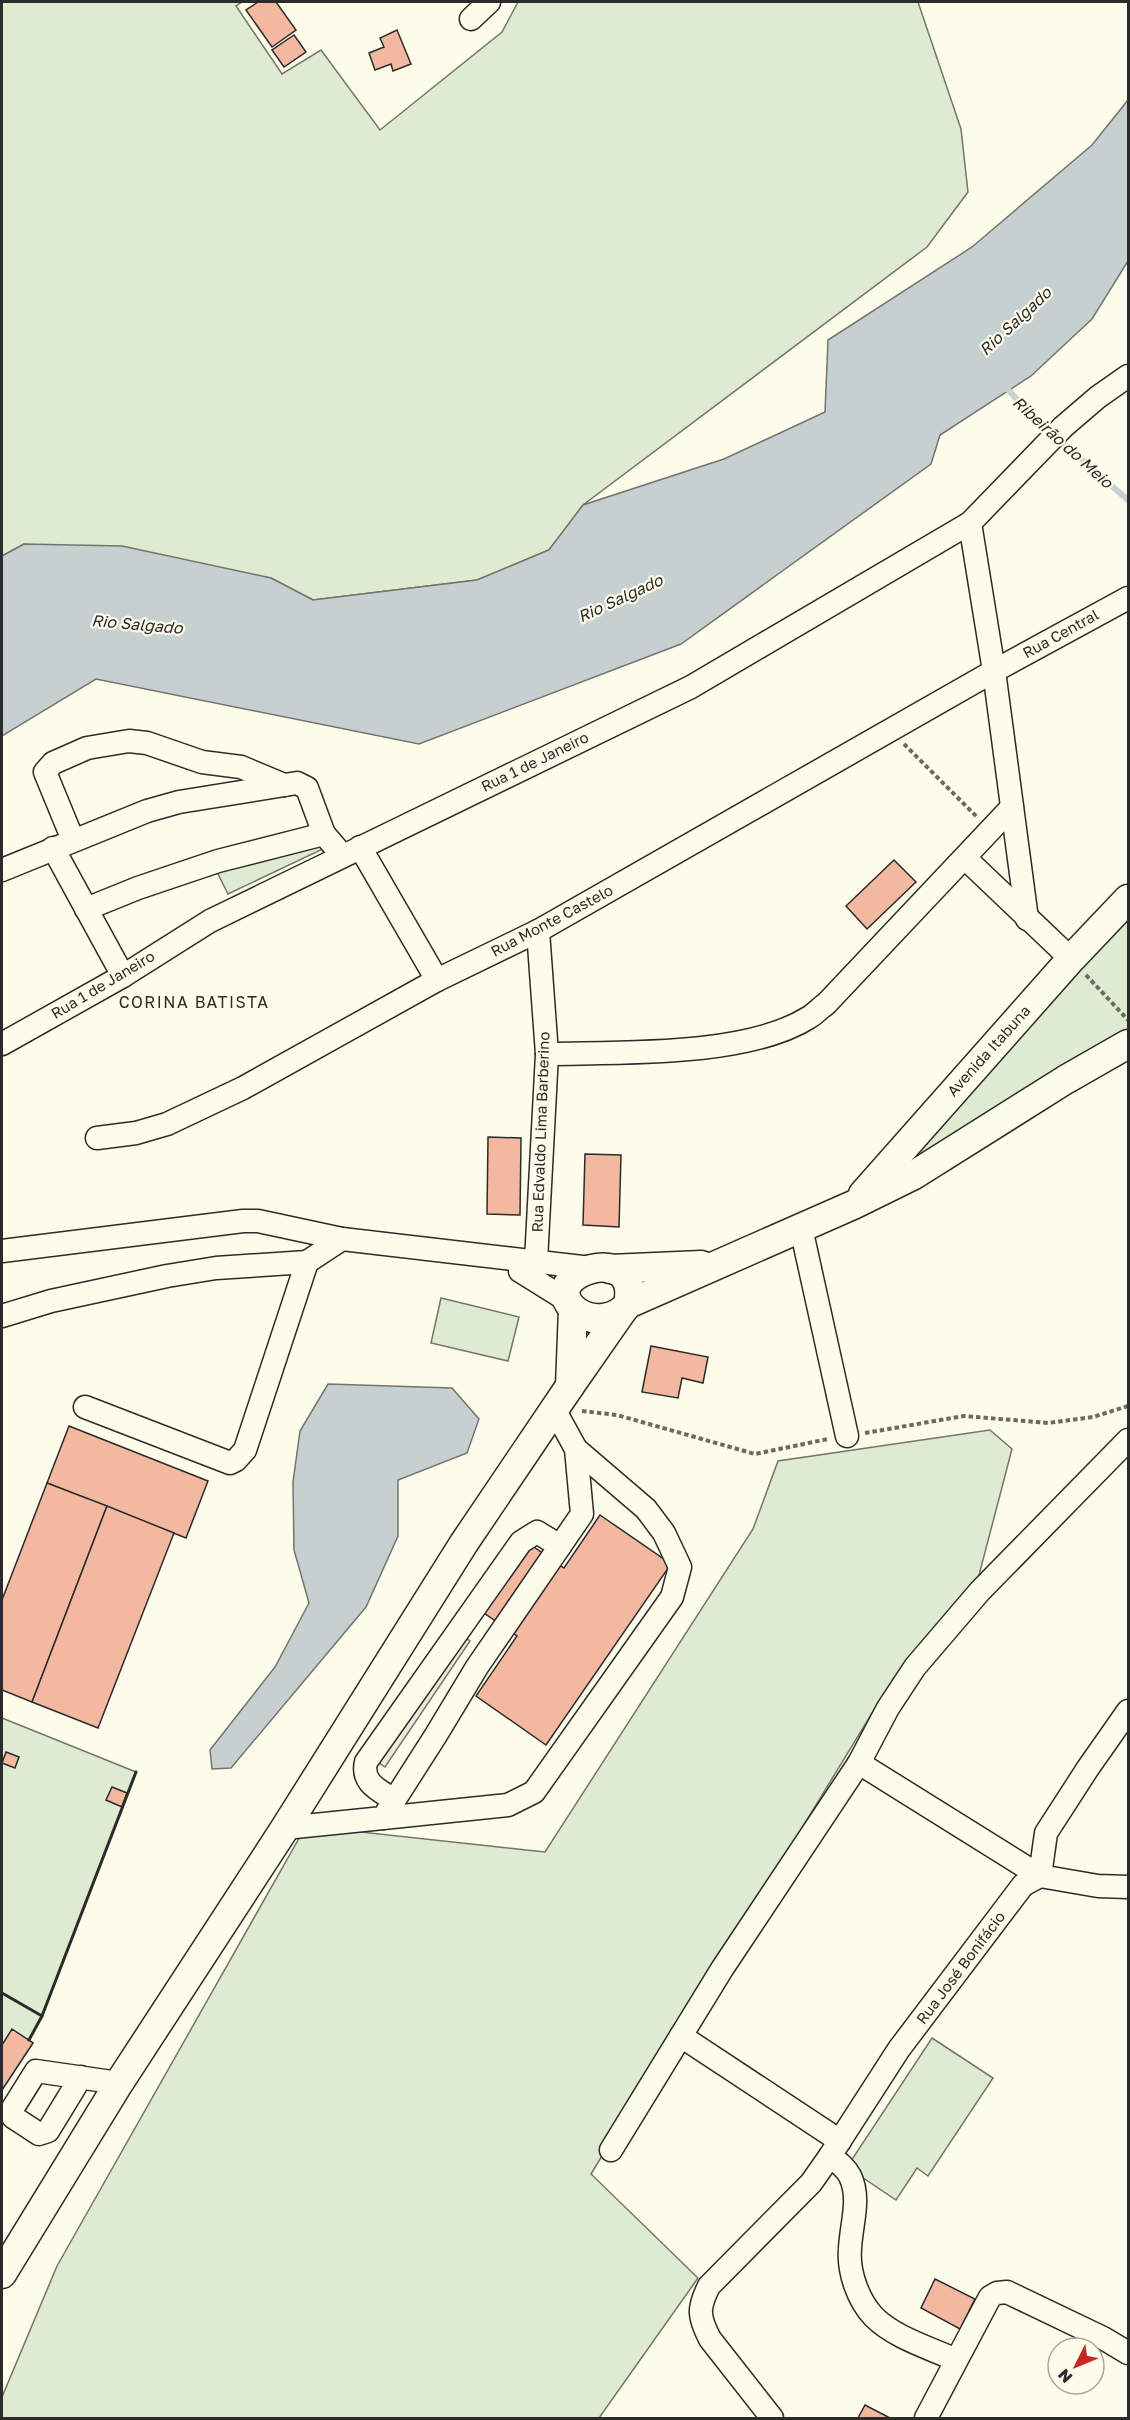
<svg xmlns="http://www.w3.org/2000/svg" width="1130" height="2420" viewBox="0 0 1130 2420" font-family="'Golos Text',sans-serif">
	<style>
		.green { fill: #deebd1; stroke: #74746e; stroke-width: 1.5 }
		.parking { fill: #eceadb; stroke: #74746e; stroke-width: 1.5 }
		.water { fill: #c7d0d0; stroke: #74746e; stroke-width: 1.5 }
		.lines { fill: none; stroke-linecap: round; stroke-linejoin: round }
		.stream { stroke: #c7d0d0; stroke-width: 6 }
		.building { fill: #f2b8a0; stroke: #2b2b2b; stroke-width: 1.5 }
		.minor-casing { stroke: #2b2b2b; stroke-width: 25 }
		.major-casing { stroke: #2b2b2b; stroke-width: 31 }
		.path { stroke: #6a6964; stroke-width: 4; stroke-dasharray: 4.5 3; stroke-linecap: butt }
		.minor { stroke: #fdfbea; stroke-width: 22 }
		.major { stroke: #fdfbea; stroke-width: 28 }
		.wall { stroke: #2b2b2b; stroke-width: 3 }
		.labels { text-anchor: middle; stroke-width: 4.5; stroke-linejoin: round; paint-order: stroke }
		.street-label { font-size: 15px; fill: #2b2b2b; stroke: #fdfbea }
		.water-label { font-size: 16px; font-style: italic; fill: #2b2b2b; stroke: #fdfbea }
		.neighbourhood-label { font-size: 16px; letter-spacing: 1.5px; fill: #2b2b2b; stroke: #fdfbea }
	</style>
	<rect width="100%" height="100%" fill="#fdfbea"/>
	<!-- green -->
	<g class="green">
		<path d="M 2,2 L 242,2 L 236,6 L 282,74 L 321,50 L 380,130 L 502,32 L 518,2 L 918,2 L 961,129 L 968,192 L 927,247 L 583,505 L 549,550 L 477,580 L 313,600 L 271,578 L 24,544 L 2,556 Z"/>
		<path d="M 321,836 L 327,847 L 228,894 L 216,870 Z"/>
		<path d="M 1128,920 L 1128,1030 L 895,1176 L 1058,991 Z"/>
		<path d="M 441,1298 L 519,1317 L 508,1361 L 431,1343 Z"/>
		<path d="M 990,1430 L 1012,1449 L 978,1579 L 880,1700 L 591,2174 L 698,2278 L 599,2418 L 2,2418 L 2,2397 L 57,2266 L 306,1826 L 545,1852 L 753,1529 L 778,1461 Z"/>
		<path d="M 2,1718 L 136,1772 L 42,2016 L 29,2040 L 33,2043 L 2,2090 Z"/>
		<path d="M 932,2038 L 993,2078 L 928,2176 L 917,2168 L 896,2200 L 847,2167 Z"/>
	</g>
	<!-- parking -->
	<path class="parking" d="M 450,1627 L 470,1641 L 385,1767 L 365,1753 Z"/>
	<!-- water -->
	<g class="water">
		<path d="M 1128,100 L 1128,261 L 1092,319 L 1031,376 L 940,435 L 931,464 L 681,644 L 419,744 L 96,679 L 2,736 L 2,556 L 24,544 L 122,546 L 271,578 L 313,600 L 477,580 L 549,550 L 583,505 L 724,459 L 825,412 L 828,340 L 972,247 L 1092,145 Z"/>
		<path d="M 328,1384 L 452,1388 L 479,1419 L 467,1453 L 398,1480 L 398,1536 L 366,1607 L 231,1768 L 212,1769 L 210,1750 L 275,1667 L 309,1603 L 294,1550 L 293,1482 L 300,1431 Z"/>
	</g>
	<g class="lines">
		<!-- stream -->
		<g class="stream">
			<path d="M 1004,385 L 1034,419 L 1051,433"/>
			<path d="M 1059,440 L 1128,500"/>
		</g>
	</g>
	<!-- building -->
	<g class="building">
		<path d="M 258,2 L 276,2 L 296,30 L 272,47 L 246,10 Z"/>
		<path d="M 397,30 L 411,64 L 393,71 L 391,64 L 375,70 L 369,53 L 384,47 L 380,38 Z"/>
		<path d="M 294,35 L 306,52 L 284,67 L 272,50 Z"/>
		<path d="M 894,860 L 916,882 L 867,929 L 846,906 Z"/>
		<path d="M 488,1137 L 521,1138 L 520,1215 L 487,1214 Z"/>
		<path d="M 585,1154 L 621,1155 L 619,1227 L 583,1225 Z"/>
		<path d="M 651,1346 L 708,1357 L 703,1383 L 682,1378 L 678,1398 L 642,1392 Z"/>
		<path d="M 69,1426 L 208,1481 L 186,1538 L 47,1483 Z"/>
		<path d="M 47,1483 L 107,1506 L 32,1702 L 2,1690 L 2,1600 Z"/>
		<path d="M 107,1506 L 174,1533 L 98,1728 L 32,1702 Z"/>
		<path d="M 600,1515 L 671,1564 L 546,1745 L 476,1696 L 517,1636 L 484,1613 L 531,1545 L 564,1568 Z"/>
		<path d="M 6,1752 L 19,1757 L 15,1768 L 2,1763 Z"/>
		<path d="M 112,1787 L 127,1793 L 122,1807 L 106,1800 Z"/>
		<path d="M 12,2029 L 33,2043 L 2,2090 L 2,2045 Z"/>
		<path d="M 935,2279 L 975,2299 L 960,2329 L 921,2308 Z"/>
		<path d="M 865,2405 L 890,2418 L 858,2418 Z"/>
	</g>
	<g class="lines">
		<defs>
			<g id="minor">
				<path d="M 471,19 L 489,2"/>
				<path d="M 970,523 L 994,671 L 1027,919"/>
				<path d="M 73,840 L 45,772 L 53,763 L 87,748 L 129,741 L 147,743 L 202,762 L 241,767 L 284,785"/>
				<path d="M 360,847 L 437,980"/>
				<path d="M 53,848 L 123,976"/>
				<path d="M 965,858 L 1071,959"/>
				<path d="M 2,870 L 147,811 L 179,802 L 297,783 L 307,788 L 324,834 L 342,855"/>
				<path d="M 86,909 L 138,888 L 218,861 L 324,834"/>
				<path d="M 2,1044 L 123,976 L 210,921 L 691,687 L 970,523 L 1063,427 L 1098,397 L 1128,376"/>
				<path d="M 547,1054 C 620,1052 745,1057 808,1018 C 814,1015 820,1008 826,1004 L 1012,807"/>
				<path d="M 97,1138 L 136,1133 L 167,1124 L 243,1088 L 437,980 L 538,931 L 994,671 L 1128,598"/>
				<path d="M 801,1228 L 847,1436"/>
				<path d="M 2,1251 L 243,1221 L 258,1221 L 342,1239 L 591,1268"/>
				<path d="M 520,1271 L 568,1301"/>
				<path d="M 532,1277 L 536,1261 L 547,1054 L 538,931"/>
				<path d="M 2,1316 L 51,1301 L 167,1276 L 216,1268 L 307,1262 L 342,1239"/>
				<path d="M 85,1407 L 230,1463 L 236,1460 L 245,1450 L 307,1262"/>
				<path d="M 859,1763 L 1040,1876 L 1046,1833 L 1088,1768 L 1128,1711"/>
				<path d="M 394,1800 C 379,1790 361,1783 366,1762 L 521,1542 L 537,1532 L 560,1546"/>
				<path d="M 383,1818 L 508,1805 L 534,1792 L 672,1597 L 680,1567 L 664,1533 L 646,1509 L 576,1449"/>
				<path d="M 285,1828 L 383,1818 L 436,1735 L 477,1667 L 582,1514 L 576,1449 L 554,1409"/>
				<path d="M 681,2036 L 840,2141"/>
				<path d="M 81,2077 L 48,2131 L 39,2134 L 13,2117 L 11,2111 L 36,2071 L 119,2083"/>
				<path d="M 611,2150 L 722,1969 L 859,1763 L 888,1708 L 915,1667 L 980,1591 L 1128,1440"/>
				<path d="M 830,2156 C 838,2162 845,2167 850,2176 C 861,2199 851,2224 850,2249 C 848,2272 858,2300 874,2317 C 895,2338 930,2348 956,2360"/>
				<path d="M 772,2418 L 710,2339 C 698,2316 698,2308 709,2286 L 811,2183 L 830,2156 L 899,2049 L 1023,1885 L 1040,1876 L 1098,1886 L 1128,1887"/>
				<path d="M 926,2418 L 990,2297 L 997,2293 L 1007,2292 L 1103,2338 L 1128,2353"/>
			</g>
			<g id="major">
				<path d="M 863,1194 L 1071,959 L 1128,899"/>
				<path d="M 610,1269 L 701,1265"/>
				<path d="M 628,1304 C 642,1239 533,1274 575,1310 C 590,1323 617,1320 628,1304 L 853,1205 L 914,1175 L 1065,1080 L 1128,1044"/>
				<path d="M 570,1386 L 573,1309"/>
				<path d="M 2,2274 L 119,2083 L 285,1828 L 464,1543 L 570,1386 L 623,1310"/>
			</g>
		</defs>
		<!-- minor casing -->
		<use href="#minor" class="minor-casing"/>
		<!-- major casing -->
		<use href="#major" class="major-casing"/>
		<!-- path -->
		<g class="path">
			<path d="M 904,744 L 977,817"/>
			<path d="M 1086,975 L 1128,1020"/>
			<path d="M 582,1411 L 617,1415 L 755,1454 L 828,1439"/>
			<path d="M 865,1433 L 964,1416 L 1048,1423 L 1093,1417 L 1128,1406"/>
		</g>
		<!-- minor -->
		<use href="#minor" class="minor"/>
		<!-- major -->
		<use href="#major" class="major"/>
		<!-- wall -->
		<g class="wall">
			<path d="M 2,1993 L 42,2016 L 29,2040"/>
			<path d="M 42,2016 L 136,1772"/>
		</g>
	</g>
	<g class="labels">
		<!-- street labels -->
		<g class="street-label">
			<text transform="translate(1061 634) rotate(-29)" y="5">Rua Central</text>
			<text transform="translate(535 762) rotate(-26)" y="5">Rua 1 de Janeiro</text>
			<text transform="translate(552 921) rotate(-28)" y="5">Rua Monte Castelo</text>
			<text transform="translate(103 985) rotate(-31)" y="5">Rua 1 de Janeiro</text>
			<text transform="translate(989 1051) rotate(-48)" y="5">Avenida Itabuna</text>
			<text transform="translate(541 1132) rotate(-88)" y="5">Rua Edvaldo Lima Barberino</text>
			<text transform="translate(961 1968) rotate(-53)" y="5">Rua José Bonifácio</text>
		</g>
		<!-- water labels -->
		<g class="water-label">
			<text transform="translate(1015 321) rotate(-43)" y="6">Rio Salgado</text>
			<text transform="translate(1063 442) rotate(42)" y="6">Ribeirão do Meio</text>
			<text transform="translate(620 598) rotate(-25)" y="6">Rio Salgado</text>
			<text transform="translate(137 624) rotate(5)" y="6">Rio Salgado</text>
		</g>
		<!-- neighbourhood labels -->
		<g class="neighbourhood-label">
			<text x="194" y="1008">CORINA BATISTA</text>
		</g>
	</g>
	<!-- border -->
	<rect width="1130" height="2420" fill="none" stroke="#2b2b2b" stroke-width="6"/>
	<!-- north arrow -->
	<g transform="translate(1076 2366) rotate(227)"><circle r="28" fill="#fdfbea" stroke="#a9a89e" stroke-width="1.5"/>
	<path d="M0-4.5L10 22L0 15L-10 22Z" fill="#c62828"/>
	<text y="-9" font-size="16" font-weight="bold" text-anchor="middle" fill="#2b2b2b">N</text>
	</g>
</svg>
